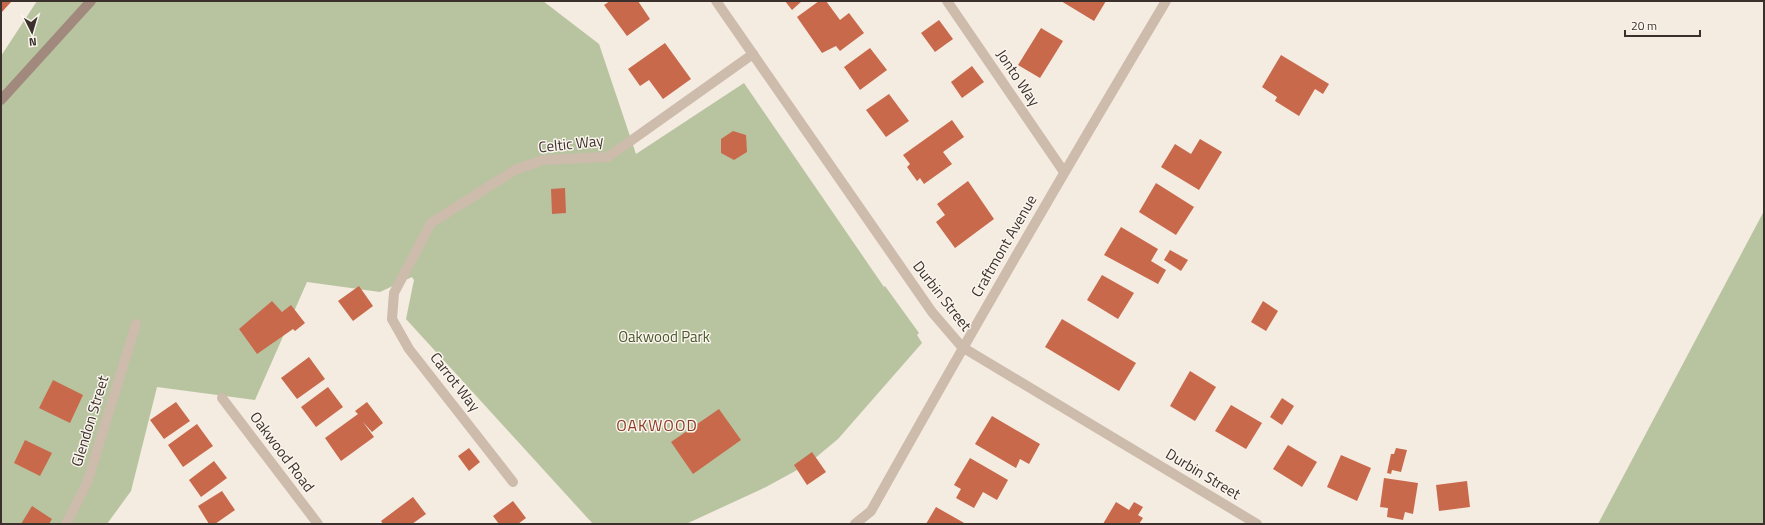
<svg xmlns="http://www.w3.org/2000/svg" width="1765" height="525" viewBox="0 0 1765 525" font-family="'Titillium Web',sans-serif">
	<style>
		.green { fill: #b8c4a0 }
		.building { fill: #c8694b }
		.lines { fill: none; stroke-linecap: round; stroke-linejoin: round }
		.lane { stroke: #cdbbac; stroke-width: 10 }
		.street { stroke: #cdbbac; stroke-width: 10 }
		.secondary { stroke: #a18a7d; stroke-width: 10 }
		.labels { text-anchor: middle; stroke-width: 3; stroke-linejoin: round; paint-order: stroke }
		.street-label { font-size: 15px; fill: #3b302b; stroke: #fbf5ee }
		.park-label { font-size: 15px; fill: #4a5a2e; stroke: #fbf5ee }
		.neighbourhood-label { font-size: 16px; letter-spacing: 1px; fill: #8c3b22; stroke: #fbf5ee }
	</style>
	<rect width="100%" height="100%" fill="#f4ebe1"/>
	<!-- green -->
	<g class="green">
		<path d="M 37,1 L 543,1 L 599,44 L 636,154 L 744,83 L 884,287 L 885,286 L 919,333 L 917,335 L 922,343 L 838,439 L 808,464 L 766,487 L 686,524 L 593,524 L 406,319 L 414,280 L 412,277 L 380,292 L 307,282 L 255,400 L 157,387 L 131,491 L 107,524 L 1,524 L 1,56 Z"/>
		<path d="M 1764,211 L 1764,524 L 1598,524 Z"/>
	</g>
	<!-- building -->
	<g class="building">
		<path d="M 1,1 L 12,1 L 1,13 Z"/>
		<path d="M 610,1 L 638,1 L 650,19 L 627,36 L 604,5 Z"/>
		<path d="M 785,1 L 802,1 L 792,10 Z"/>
		<path d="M 819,1 L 826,1 L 840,20 L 849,13 L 864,33 L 840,51 L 836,46 L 822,53 L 797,17 Z"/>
		<path d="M 1061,1 L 1106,1 L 1094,21 Z"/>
		<path d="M 939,20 L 953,39 L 935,52 L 921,33 Z"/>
		<path d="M 1041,28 L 1063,41 L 1040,78 L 1018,65 Z"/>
		<path d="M 665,43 L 691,79 L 663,99 L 649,80 L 640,86 L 628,69 Z"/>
		<path d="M 870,48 L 887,70 L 860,90 L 844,67 Z"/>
		<path d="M 1281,55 L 1329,84 L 1323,94 L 1315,89 L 1299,116 L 1275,101 L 1277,97 L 1262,87 Z"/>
		<path d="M 972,66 L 984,82 L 962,98 L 951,82 Z"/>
		<path d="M 889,94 L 909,121 L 886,137 L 866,110 Z"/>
		<path d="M 952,120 L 964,137 L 943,152 L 952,164 L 924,184 L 920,178 L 917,181 L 907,167 L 910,164 L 903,155 Z"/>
		<path d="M 733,131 L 746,135 L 747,152 L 734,160 L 721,153 L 721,139 Z"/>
		<path d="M 1200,139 L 1222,152 L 1199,190 L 1161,167 L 1175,144 L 1191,154 Z"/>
		<path d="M 968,181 L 994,219 L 955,248 L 936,222 L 945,215 L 937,204 Z"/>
		<path d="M 1156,183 L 1194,207 L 1176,235 L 1139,212 Z"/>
		<path d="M 565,188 L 566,213 L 552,214 L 551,189 Z"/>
		<path d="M 1121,227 L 1158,249 L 1151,261 L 1166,270 L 1158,284 L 1104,255 Z"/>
		<path d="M 1170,250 L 1188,260 L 1181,271 L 1164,260 Z"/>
		<path d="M 1102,275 L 1134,293 L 1118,319 L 1087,300 Z"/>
		<path d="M 359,286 L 373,306 L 353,321 L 338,301 Z"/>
		<path d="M 272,301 L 282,312 L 291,305 L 305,323 L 295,331 L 293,329 L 257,354 L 239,329 Z"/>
		<path d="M 1263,301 L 1278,311 L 1266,331 L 1251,322 Z"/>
		<path d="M 1062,319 L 1136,363 L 1119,391 L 1045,347 Z"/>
		<path d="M 309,357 L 325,379 L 297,399 L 281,378 Z"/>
		<path d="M 1190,371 L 1216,387 L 1195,421 L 1170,406 Z"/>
		<path d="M 53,380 L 83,395 L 70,423 L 39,408 Z"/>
		<path d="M 328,387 L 343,407 L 316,427 L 301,407 Z"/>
		<path d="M 1282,398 L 1294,406 L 1282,425 L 1270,417 Z"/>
		<path d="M 176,402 L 190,421 L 164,439 L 150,420 Z"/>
		<path d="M 367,402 L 383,423 L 372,432 L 363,422 L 374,437 L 341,461 L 325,438 L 358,414 L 355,411 Z"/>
		<path d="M 1231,405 L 1262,423 L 1246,449 L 1215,431 Z"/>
		<path d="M 719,409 L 741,440 L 693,474 L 671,442 Z"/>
		<path d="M 992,416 L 1040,444 L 1029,464 L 1020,459 L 1016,468 L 975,444 Z"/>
		<path d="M 197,424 L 213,446 L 183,467 L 168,445 Z"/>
		<path d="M 25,440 L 52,453 L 40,476 L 14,463 Z"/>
		<path d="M 1288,445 L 1317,462 L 1302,487 L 1273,469 Z"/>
		<path d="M 469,448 L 480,462 L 469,471 L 458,456 Z"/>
		<path d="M 1396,448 L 1407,450 L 1401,472 L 1392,470 L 1391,474 L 1387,473 L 1391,454 L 1394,454 Z"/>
		<path d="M 812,452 L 826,472 L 807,485 L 794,465 Z"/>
		<path d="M 1341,455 L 1371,468 L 1357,501 L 1327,487 Z"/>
		<path d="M 970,458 L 1008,480 L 997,500 L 983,492 L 974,508 L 956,498 L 961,489 L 954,485 Z"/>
		<path d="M 214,461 L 227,478 L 201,497 L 189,480 Z"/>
		<path d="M 1384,478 L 1418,483 L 1413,514 L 1405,512 L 1403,520 L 1387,517 L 1388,508 L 1380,507 Z"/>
		<path d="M 1467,481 L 1470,507 L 1439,511 L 1436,485 Z"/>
		<path d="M 222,491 L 235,510 L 215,524 L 209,524 L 198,506 Z"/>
		<path d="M 413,497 L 426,514 L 412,524 L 383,524 L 381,521 Z"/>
		<path d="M 513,501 L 526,518 L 518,524 L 499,524 L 493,516 Z"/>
		<path d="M 1116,502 L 1129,510 L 1134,502 L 1143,507 L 1138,515 L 1143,518 L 1139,524 L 1103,524 Z"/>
		<path d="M 32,506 L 52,519 L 49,524 L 21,524 Z"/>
		<path d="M 936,507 L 966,524 L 926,524 Z"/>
	</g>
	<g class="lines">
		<!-- lane -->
		<g class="lane">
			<path d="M 947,1 L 1064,172"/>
			<path d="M 513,482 L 409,349 L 392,319 L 394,293 L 431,223 L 515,170 L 543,160 L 608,157 L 753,54"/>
			<path d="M 66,524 L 87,483 L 136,324"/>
		</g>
		<!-- street -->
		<g class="street">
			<path d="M 716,1 L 932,312 L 962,347 L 1257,524"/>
			<path d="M 222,398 L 318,524"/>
			<path d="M 855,524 L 871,511 C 967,339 1065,170 1166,1"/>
		</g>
		<!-- secondary -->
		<path class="secondary" d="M 1,100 L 91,1"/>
	</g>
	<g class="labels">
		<!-- street labels -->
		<g class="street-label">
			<text transform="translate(1018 78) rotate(56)" y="5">Jonto Way</text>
			<text transform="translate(571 144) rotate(-6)" y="5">Celtic Way</text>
			<text transform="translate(1004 246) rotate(-60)" y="5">Craftmont Avenue</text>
			<text transform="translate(942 296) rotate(52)" y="5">Durbin Street</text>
			<text transform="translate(455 382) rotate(52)" y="5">Carrot Way</text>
			<text transform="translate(90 421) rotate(-73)" y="5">Glendon Street</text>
			<text transform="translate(282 452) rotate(53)" y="5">Oakwood Road</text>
			<text transform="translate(1203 474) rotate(31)" y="5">Durbin Street</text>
		</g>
		<!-- park labels -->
		<g class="park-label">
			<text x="664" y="342">Oakwood Park</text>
		</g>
		<!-- neighbourhood labels -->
		<g class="neighbourhood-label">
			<text x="657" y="431">OAKWOOD</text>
		</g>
	</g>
	<!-- border -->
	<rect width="1765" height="525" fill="none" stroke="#3b302b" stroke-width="4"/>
	<!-- north arrow -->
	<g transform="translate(32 32) rotate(175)" stroke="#fbf5ee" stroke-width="3" paint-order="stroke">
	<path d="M0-3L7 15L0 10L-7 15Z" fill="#3b302b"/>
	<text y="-6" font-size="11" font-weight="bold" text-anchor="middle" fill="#3b302b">N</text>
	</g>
	<!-- scale -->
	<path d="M1625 30v6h75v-6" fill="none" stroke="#3b302b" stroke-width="2"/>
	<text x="1631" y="30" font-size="12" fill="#3b302b" stroke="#fbf5ee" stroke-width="3" paint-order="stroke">20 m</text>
</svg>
